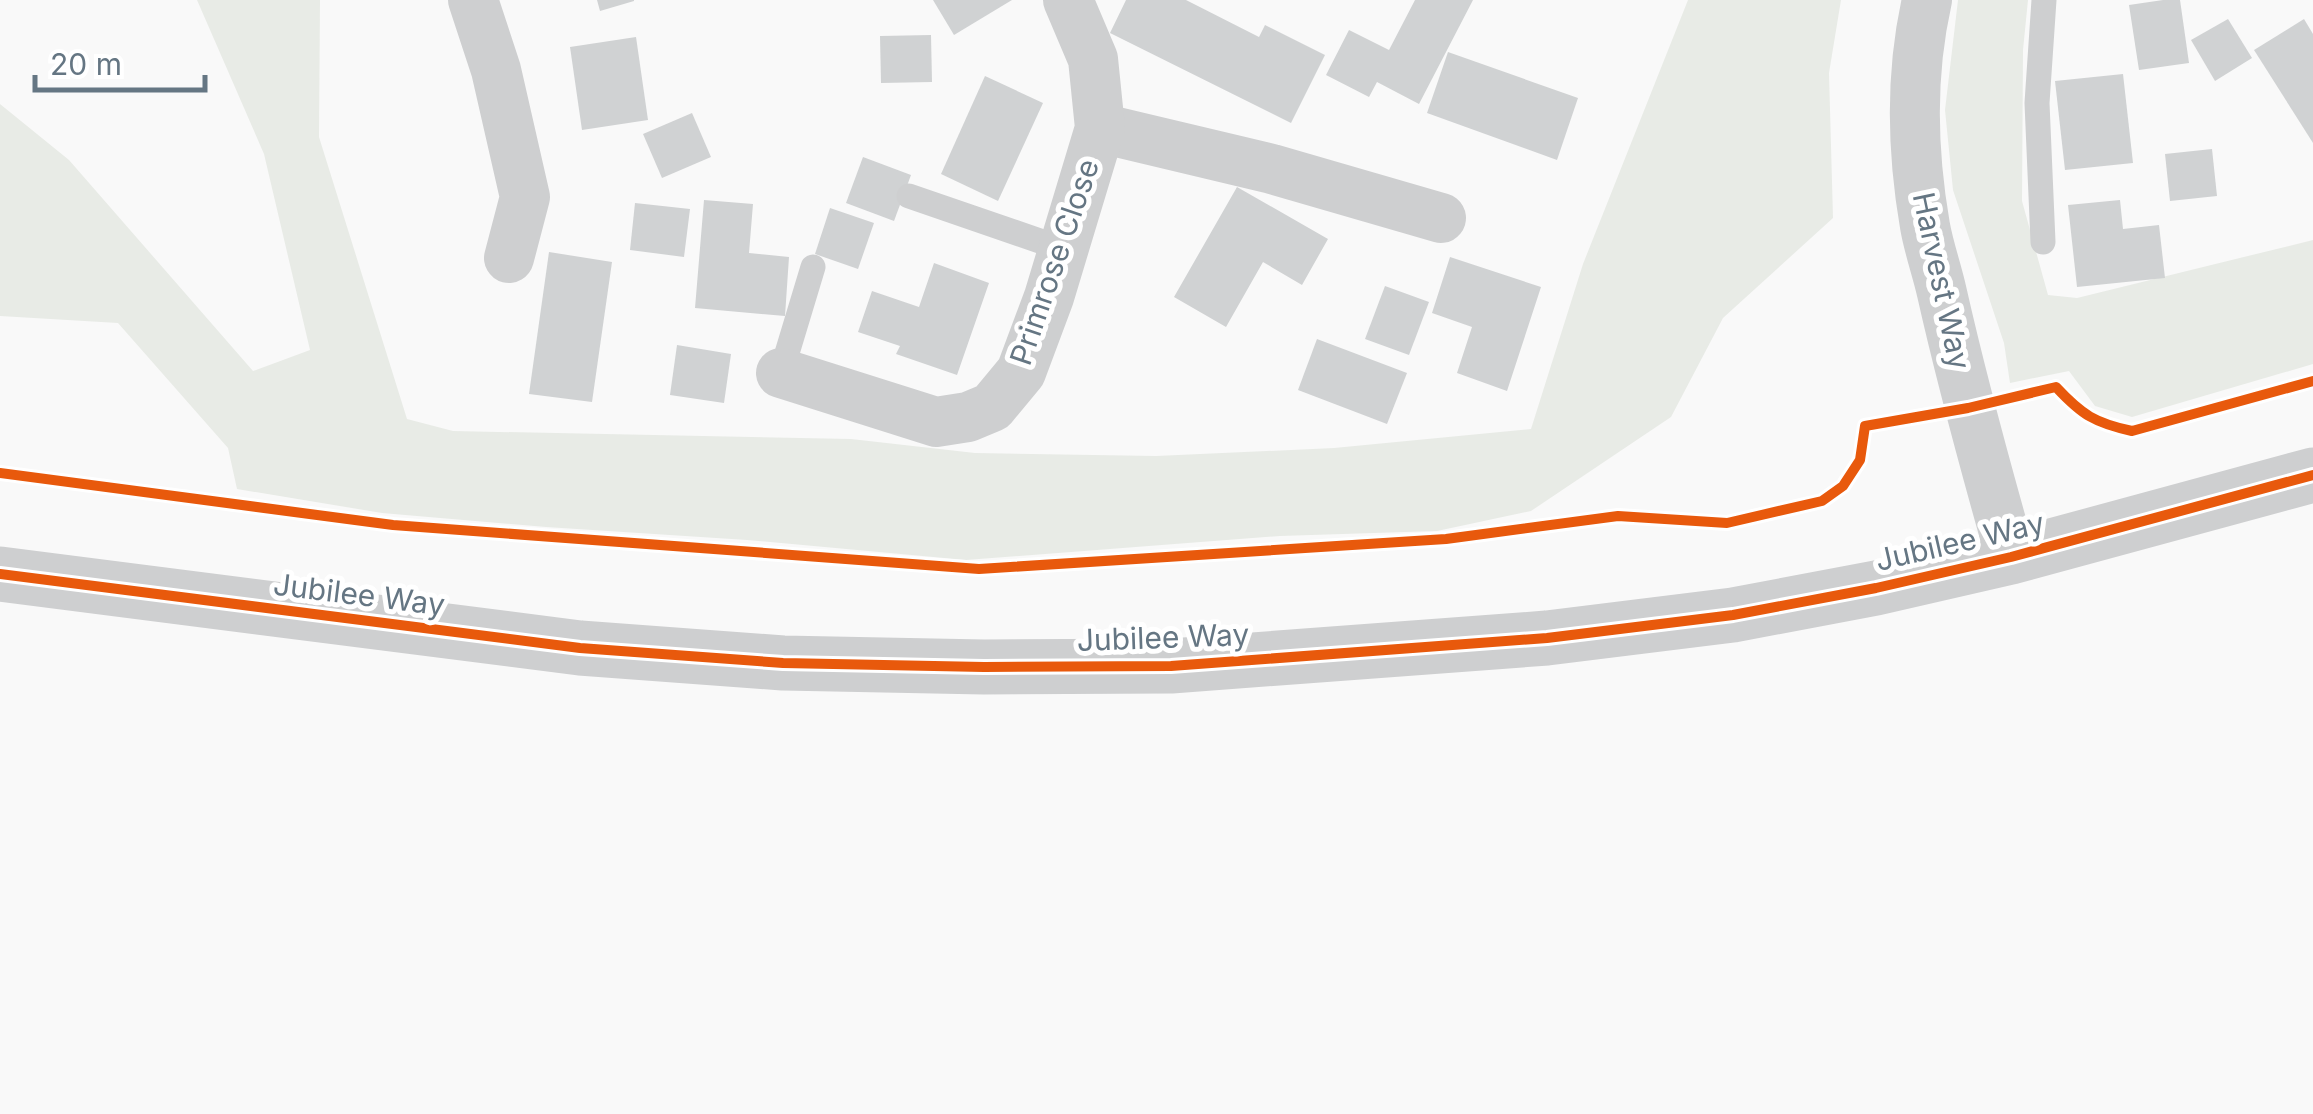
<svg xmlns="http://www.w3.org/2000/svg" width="2313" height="1114" viewBox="0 0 2313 1114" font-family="Inter,sans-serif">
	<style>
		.green { fill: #e8ebe6 }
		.building { fill: #d0d2d3 }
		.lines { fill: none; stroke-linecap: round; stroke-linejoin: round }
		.service { stroke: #cecfd0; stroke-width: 25 }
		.minor { stroke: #cecfd0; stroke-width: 50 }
		.tertiary { stroke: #cecfd0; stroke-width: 55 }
		.cycleway-casing { stroke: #fff; stroke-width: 16 }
		.cycleway { stroke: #e8590c; stroke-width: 10 }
		.labels { text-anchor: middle; stroke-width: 10; stroke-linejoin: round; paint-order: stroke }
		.street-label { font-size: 30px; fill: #657683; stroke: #fff }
	</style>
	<rect width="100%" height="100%" fill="#f9f9f9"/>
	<!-- green -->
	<g class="green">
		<path d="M 197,0 L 320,0 L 319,137 L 407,419 L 453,431 L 851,439 L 975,453 L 1156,456 L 1334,448 L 1531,429 L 1583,264 L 1688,0 L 1841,0 L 1829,73 L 1833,218 L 1723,318 L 1671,417 L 1531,511 L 1437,531 L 1280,536 L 966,560 L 747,540 L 546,527 L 382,513 L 237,489 L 228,448 L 118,323 L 0,316 L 0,104 L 69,160 L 253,371 L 310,350 L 264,154 Z"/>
		<path d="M 1958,0 L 2028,0 L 2023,50 L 2022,201 L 2048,295 L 2077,298 L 2313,240 L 2313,364 L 2132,417 L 2095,406 L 2069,371 L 2010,383 L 2004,343 L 1953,190 L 1945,110 Z"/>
	</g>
	<!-- building -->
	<g class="building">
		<path d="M 597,0 L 634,0 L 634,1 L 600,11 Z"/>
		<path d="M 933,0 L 1012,0 L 954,35 Z"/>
		<path d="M 1126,0 L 1186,0 L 1259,37 L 1265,25 L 1325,55 L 1291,123 L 1110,33 Z"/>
		<path d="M 1415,0 L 1473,0 L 1419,104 L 1377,82 L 1369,97 L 1326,75 L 1349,30 L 1389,50 Z"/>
		<path d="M 2163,0 L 2180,0 L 2189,63 L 2139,70 L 2129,5 Z"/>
		<path d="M 2228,19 L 2252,58 L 2215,81 L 2191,40 Z"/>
		<path d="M 2304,19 L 2313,34 L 2313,143 L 2254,50 Z"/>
		<path d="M 931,35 L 932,82 L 881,83 L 880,36 Z"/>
		<path d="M 636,37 L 648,120 L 582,130 L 570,47 Z"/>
		<path d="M 1448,52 L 1578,98 L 1557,160 L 1427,113 Z"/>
		<path d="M 2123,74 L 2133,163 L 2065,170 L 2055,81 Z"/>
		<path d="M 985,76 L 1043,103 L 998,201 L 941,174 Z"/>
		<path d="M 692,113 L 711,157 L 662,178 L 643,134 Z"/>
		<path d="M 2212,149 L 2217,196 L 2170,201 L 2165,154 Z"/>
		<path d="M 863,157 L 911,175 L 894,221 L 846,203 Z"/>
		<path d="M 1237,187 L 1328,239 L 1302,285 L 1263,262 L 1226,327 L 1174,297 Z"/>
		<path d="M 704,200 L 753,204 L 749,253 L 789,257 L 785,316 L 695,308 Z"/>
		<path d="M 2120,200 L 2123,229 L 2159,225 L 2165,278 L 2077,287 L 2068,205 Z"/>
		<path d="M 635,203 L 690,209 L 684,257 L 630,250 Z"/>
		<path d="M 830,208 L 874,223 L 858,269 L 815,254 Z"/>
		<path d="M 549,252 L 612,262 L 592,402 L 529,394 Z"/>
		<path d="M 1450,257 L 1541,287 L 1507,391 L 1457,373 L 1472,327 L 1432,313 Z"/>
		<path d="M 934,263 L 989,283 L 957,375 L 896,354 L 900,346 L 858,332 L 872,291 L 919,307 Z"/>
		<path d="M 1385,286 L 1429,302 L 1409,355 L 1365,339 Z"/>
		<path d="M 1317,339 L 1407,373 L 1387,424 L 1298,390 Z"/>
		<path d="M 677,345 L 731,354 L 724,403 L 670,395 Z"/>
	</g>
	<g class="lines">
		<!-- service -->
		<g class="service">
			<path d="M 909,196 L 1063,249"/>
			<path d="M 2043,242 L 2037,103 L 2044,0"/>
			<path d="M 781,373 L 813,267"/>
		</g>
		<!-- minor -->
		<g class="minor">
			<path d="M 473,0 L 496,70 L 525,197 L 509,258"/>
			<path d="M 1927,0 C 1910,75 1912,151 1925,226 C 1929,249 1937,270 1942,293 C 1962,382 1986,469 2011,557"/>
			<path d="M 1100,128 L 1272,169 L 1441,218"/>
			<path d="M 781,373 L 936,422 L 968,417 L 992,407 L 1021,372 L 1049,297 L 1100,128 L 1093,59 L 1068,0"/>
		</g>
		<!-- tertiary -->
		<path class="tertiary" d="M 0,574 L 580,648 L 783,663 L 984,667 L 1171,666 L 1547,638 L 1733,615 L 1876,588 L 2011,557 L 2313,475"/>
		<defs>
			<g id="cycleway">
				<path d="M 0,473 L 393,525 L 979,569 L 1446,539 L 1618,516 L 1727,523 L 1822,501 L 1843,486 L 1860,460 L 1865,426 L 1968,408 L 2056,387 C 2082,415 2095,423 2132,431 L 2313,381"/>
				<path d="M 0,574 L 580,648 L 783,663 L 984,667 L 1171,666 L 1547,638 L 1733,615 L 1876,588 L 2011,557 L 2313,475"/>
			</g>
		</defs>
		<!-- cycleway casing -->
		<use href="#cycleway" class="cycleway-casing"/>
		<!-- cycleway -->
		<use href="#cycleway" class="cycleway"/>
	</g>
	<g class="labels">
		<!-- street labels -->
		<g class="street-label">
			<text transform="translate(1055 262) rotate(-71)" y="10">Primrose Close</text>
			<text transform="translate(1941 281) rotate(78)" y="10">Harvest Way</text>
			<text transform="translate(1960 542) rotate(-13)" y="10">Jubilee Way</text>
			<text transform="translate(359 595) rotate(7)" y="10">Jubilee Way</text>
			<text transform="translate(1163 638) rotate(-2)" y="10">Jubilee Way</text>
		</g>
	</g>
	<!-- scale -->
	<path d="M35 75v15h170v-15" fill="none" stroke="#657683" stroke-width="5"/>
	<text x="50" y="75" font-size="30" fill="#657683" stroke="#ffffff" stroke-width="8" paint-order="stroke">20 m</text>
</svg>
